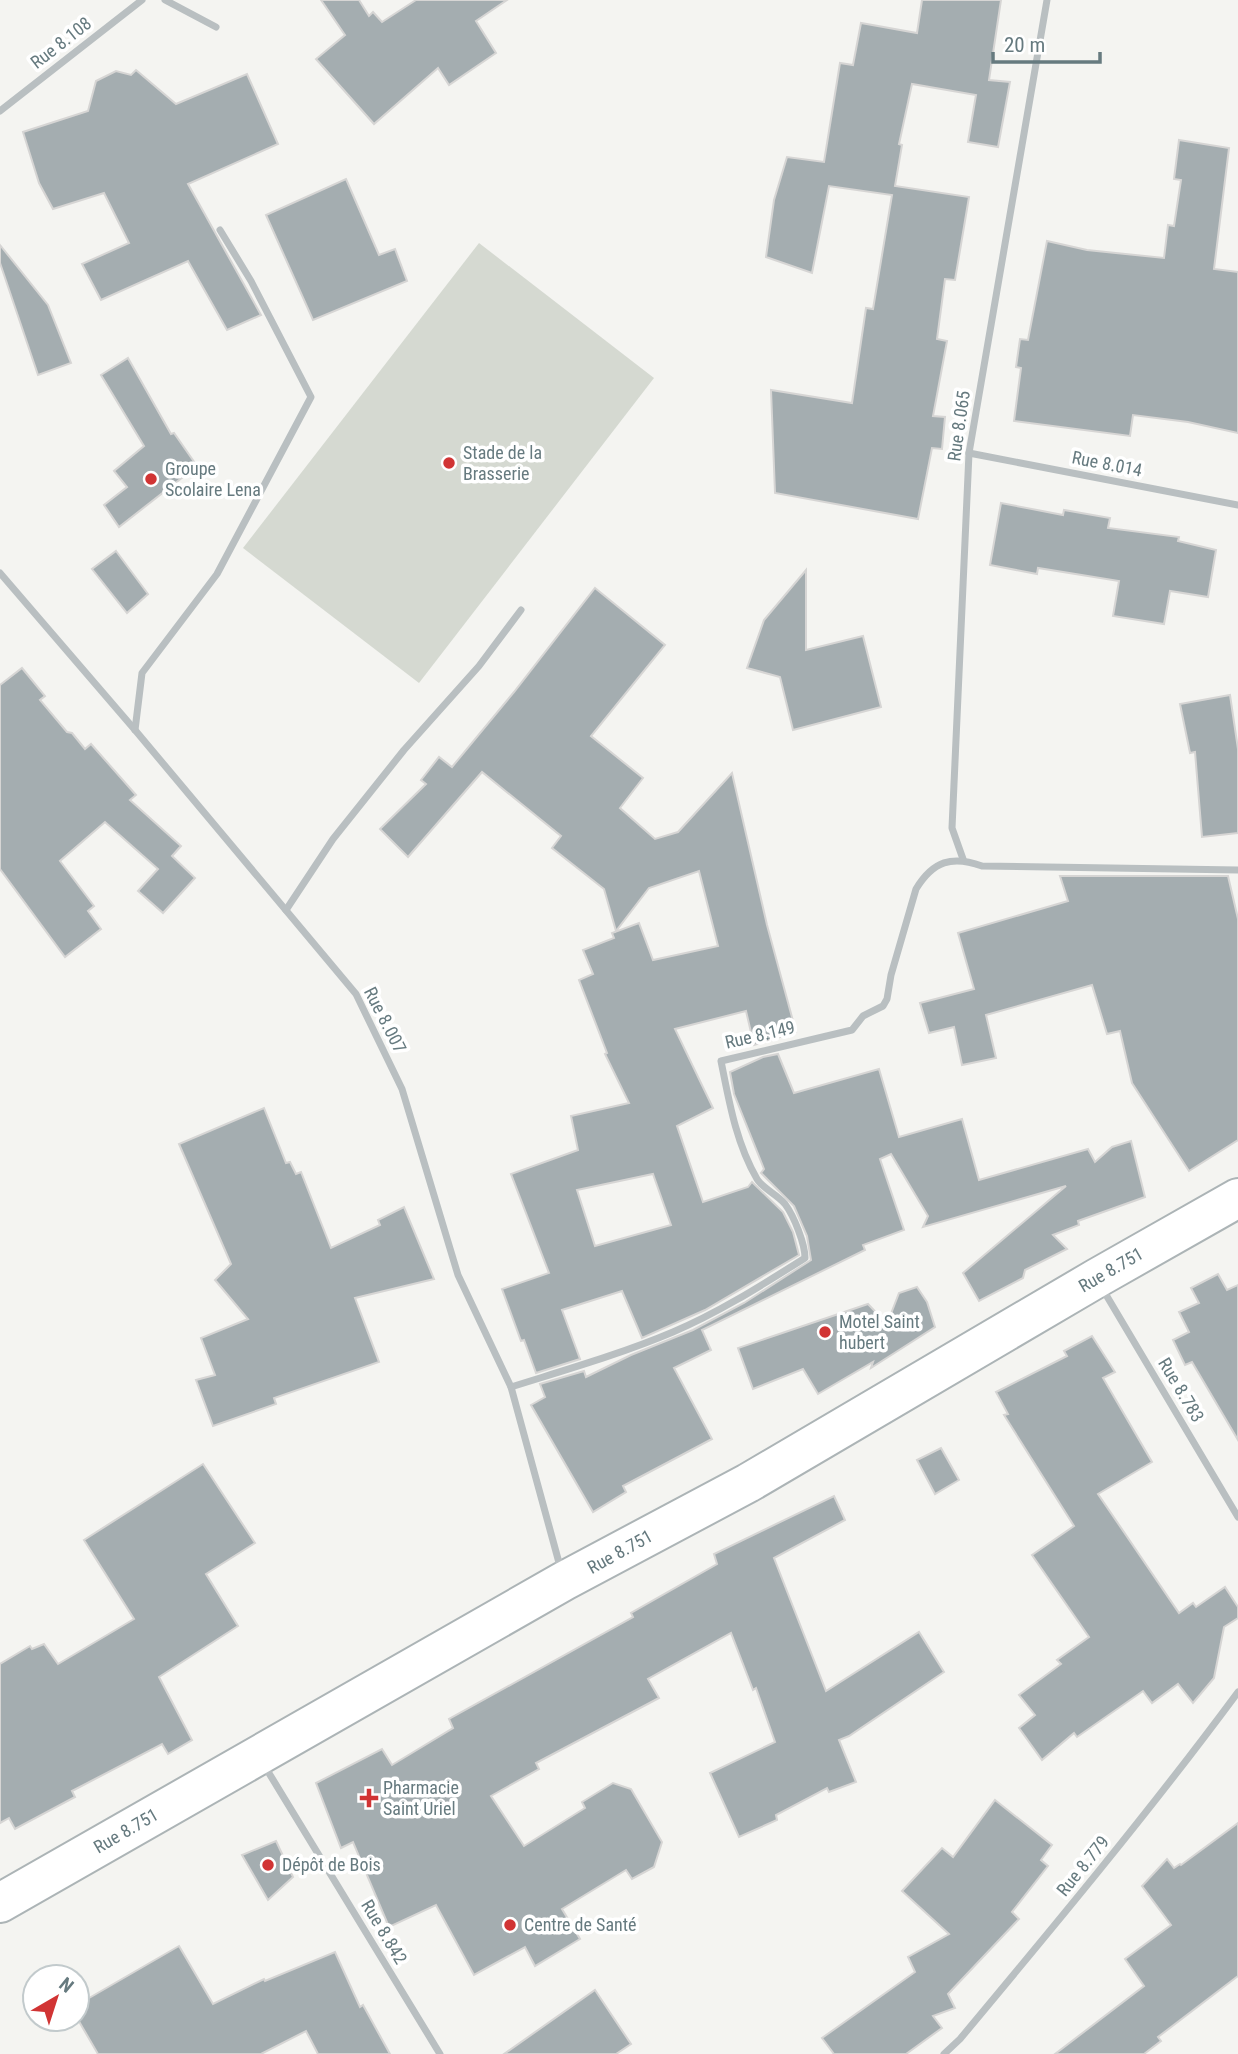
<svg xmlns="http://www.w3.org/2000/svg" width="1238" height="2054" viewBox="0 0 1238 2054" font-family="'Roboto Condensed',sans-serif">
	<style>
		.green { fill: #d5d9d1 }
		.building { fill: #a4adb0; stroke: #d6d5d4; stroke-width: 2; fill-rule: evenodd }
		.lines { fill: none; stroke-linecap: round; stroke-linejoin: round }
		.secondary-casing { stroke: #acb4b6; stroke-width: 42 }
		.street { stroke: #b9bfc1; stroke-width: 7 }
		.secondary { stroke: #fff; stroke-width: 38 }
		.poi-dot { fill: #d13434; stroke: #fff; stroke-width: 2.5 }
		.labels { text-anchor: middle; stroke-width: 7; stroke-linejoin: round; paint-order: stroke }
		.street-label { font-size: 18px; fill: #667a7f; stroke: #fff }
		.poi-label { font-size: 18px; fill: #667a7f; stroke: #fff; text-anchor: start }
	</style>
	<rect width="100%" height="100%" fill="#f4f4f1"/>
	<!-- green -->
	<path class="green" d="M 479,243 L 654,378 L 419,683 L 243,548 Z"/>
	<!-- building -->
	<g class="building">
		<path d="M 321,0 L 359,0 L 369,16 L 373,12 L 382,22 L 416,0 L 507,0 L 476,21 L 496,53 L 449,85 L 438,68 L 374,124 L 316,59 L 345,35 Z"/>
		<path d="M 922,0 L 1001,0 L 989,80 L 1010,82 L 998,147 L 968,142 L 976,95 L 912,84 L 899,144 L 902,145 L 895,186 L 969,197 L 955,280 L 945,279 L 937,339 L 947,341 L 933,416 L 945,417 L 942,449 L 932,448 L 918,519 L 775,493 L 771,390 L 852,403 L 866,308 L 873,309 L 892,195 L 829,186 L 812,273 L 766,257 L 774,200 L 787,157 L 824,162 L 840,63 L 853,65 L 861,23 L 917,33 Z"/>
		<path d="M 136,70 L 176,104 L 247,74 L 278,144 L 188,184 L 261,315 L 227,330 L 188,261 L 101,300 L 82,264 L 129,243 L 104,193 L 53,209 L 39,183 L 23,132 L 88,111 L 96,81 L 116,71 L 131,75 Z"/>
		<path d="M 1179,140 L 1229,148 L 1214,269 L 1238,272 L 1238,433 L 1188,422 L 1133,415 L 1130,436 L 1014,421 L 1021,368 L 1016,367 L 1020,339 L 1028,340 L 1047,241 L 1087,250 L 1164,258 L 1168,225 L 1174,226 L 1181,180 L 1174,179 Z"/>
		<path d="M 346,179 L 379,255 L 395,249 L 407,281 L 313,320 L 266,215 Z"/>
		<path d="M 0,245 L 48,305 L 71,363 L 38,375 L 0,263 Z"/>
		<path d="M 128,358 L 171,434 L 174,433 L 197,466 L 119,527 L 104,505 L 127,487 L 114,471 L 144,446 L 101,375 Z"/>
		<path d="M 1001,503 L 1063,515 L 1064,510 L 1110,518 L 1108,528 L 1179,537 L 1178,541 L 1216,550 L 1208,597 L 1170,591 L 1164,624 L 1113,616 L 1119,581 L 1038,568 L 1037,574 L 990,565 Z"/>
		<path d="M 116,551 L 148,594 L 127,613 L 92,569 Z"/>
		<path d="M 806,570 L 806,650 L 863,636 L 881,707 L 793,730 L 780,677 L 747,668 L 764,620 Z"/>
		<path d="M 595,588 L 665,645 L 591,736 L 643,778 L 620,808 L 655,839 L 678,832 L 732,773 L 767,925 L 796,1032 L 754,1045 L 746,1011 L 675,1029 L 713,1108 L 677,1126 L 703,1202 L 748,1187 L 752,1182 L 783,1212 L 793,1232 L 799,1255 L 705,1310 L 642,1338 L 622,1291 L 562,1310 L 580,1359 L 536,1373 L 524,1340 L 521,1341 L 502,1289 L 549,1273 L 511,1174 L 578,1150 L 571,1116 L 629,1103 L 605,1054 L 607,1053 L 579,980 L 593,974 L 583,950 L 614,938 L 612,933 L 639,923 L 653,960 L 718,946 L 699,871 L 649,888 L 616,931 L 604,889 L 552,848 L 561,836 L 482,772 L 408,857 L 380,829 L 426,784 L 421,780 L 439,757 L 452,767 L 514,692 ZM 653,1174 L 671,1225 L 595,1246 L 577,1190 Z"/>
		<path d="M 22,668 L 45,696 L 40,700 L 67,732 L 72,733 L 85,749 L 91,744 L 136,795 L 130,800 L 181,846 L 172,856 L 195,878 L 163,913 L 138,891 L 158,869 L 105,822 L 60,861 L 94,906 L 88,911 L 101,929 L 65,957 L 0,869 L 0,685 Z"/>
		<path d="M 1230,695 L 1238,749 L 1238,833 L 1202,837 L 1195,752 L 1190,753 L 1180,704 Z"/>
		<path d="M 1060,876 L 1228,876 L 1238,919 L 1238,1140 L 1189,1171 L 1132,1083 L 1120,1031 L 1107,1034 L 1092,985 L 986,1015 L 996,1058 L 962,1065 L 954,1027 L 929,1033 L 920,1003 L 974,989 L 958,933 L 1068,901 Z"/>
		<path d="M 778,1054 L 794,1093 L 879,1069 L 899,1137 L 962,1119 L 979,1180 L 1088,1149 L 1095,1162 L 1112,1147 L 1131,1141 L 1145,1197 L 1078,1221 L 1079,1225 L 1053,1235 L 1067,1249 L 1025,1270 L 1023,1278 L 979,1301 L 963,1273 L 1066,1186 L 923,1227 L 928,1216 L 891,1154 L 880,1159 L 904,1230 L 863,1245 L 865,1250 L 702,1330 L 711,1350 L 674,1368 L 712,1439 L 623,1486 L 626,1492 L 593,1512 L 531,1405 L 545,1397 L 540,1384 L 584,1371 L 586,1377 L 631,1355 L 693,1330 L 744,1303 L 811,1260 L 807,1236 L 794,1206 L 761,1173 L 764,1169 L 734,1094 L 730,1072 L 763,1057 Z"/>
		<path d="M 264,1108 L 286,1163 L 290,1162 L 296,1174 L 301,1172 L 331,1248 L 380,1225 L 378,1220 L 404,1207 L 434,1279 L 355,1298 L 379,1362 L 274,1398 L 276,1404 L 213,1426 L 196,1380 L 215,1375 L 201,1338 L 248,1319 L 215,1280 L 231,1264 L 179,1144 Z"/>
		<path d="M 1218,1274 L 1227,1290 L 1238,1285 L 1238,1440 L 1192,1362 L 1185,1365 L 1173,1340 L 1189,1332 L 1179,1312 L 1199,1303 L 1191,1288 Z"/>
		<path d="M 917,1287 L 927,1302 L 935,1327 L 871,1368 L 873,1362 L 818,1394 L 803,1369 L 753,1389 L 738,1348 L 868,1304 L 887,1324 L 899,1293 Z"/>
		<path d="M 1092,1336 L 1115,1372 L 1103,1378 L 1152,1462 L 1098,1494 L 1179,1613 L 1193,1603 L 1196,1607 L 1225,1587 L 1238,1607 L 1238,1618 L 1224,1627 L 1214,1678 L 1193,1703 L 1178,1684 L 1152,1703 L 1143,1691 L 1077,1737 L 1074,1733 L 1042,1760 L 1019,1728 L 1035,1715 L 1019,1695 L 1061,1664 L 1057,1660 L 1089,1637 L 1032,1555 L 1074,1526 L 1004,1415 L 1008,1414 L 996,1392 L 1067,1356 L 1064,1351 Z"/>
		<path d="M 941,1448 L 959,1480 L 935,1494 L 917,1460 Z"/>
		<path d="M 203,1464 L 255,1543 L 206,1574 L 238,1626 L 159,1677 L 192,1740 L 168,1754 L 162,1744 L 72,1791 L 75,1797 L 15,1829 L 9,1818 L 0,1823 L 0,1664 L 30,1646 L 32,1649 L 44,1644 L 58,1664 L 134,1619 L 84,1540 Z"/>
		<path d="M 834,1496 L 845,1520 L 774,1558 L 826,1691 L 919,1632 L 944,1672 L 849,1736 L 839,1740 L 856,1782 L 829,1792 L 827,1788 L 776,1815 L 777,1820 L 739,1837 L 710,1773 L 775,1742 L 756,1688 L 753,1690 L 731,1633 L 648,1679 L 659,1698 L 536,1763 L 539,1769 L 491,1796 L 524,1846 L 585,1808 L 582,1802 L 613,1783 L 631,1789 L 662,1842 L 654,1867 L 632,1879 L 626,1870 L 562,1909 L 580,1939 L 535,1966 L 525,1947 L 474,1975 L 436,1905 L 389,1927 L 353,1842 L 341,1848 L 316,1783 L 382,1749 L 392,1765 L 453,1728 L 449,1719 L 633,1617 L 631,1613 L 717,1564 L 714,1554 Z"/>
		<path d="M 995,1800 L 1052,1845 L 1041,1860 L 1048,1866 L 1012,1912 L 1019,1919 L 948,1994 L 955,2008 L 933,2016 L 942,2028 L 906,2054 L 834,2054 L 822,2038 L 915,1972 L 908,1957 L 949,1934 L 902,1891 L 942,1848 L 953,1857 Z"/>
		<path d="M 1238,1823 L 1238,1976 L 1158,2037 L 1161,2041 L 1144,2054 L 1055,2054 L 1144,1986 L 1125,1959 L 1171,1925 L 1142,1886 L 1167,1859 L 1174,1868 L 1180,1864 L 1181,1865 Z"/>
		<path d="M 276,1841 L 293,1877 L 268,1900 L 242,1855 Z"/>
		<path d="M 179,1946 L 213,2004 L 264,1979 L 265,1981 L 335,1952 L 360,2007 L 363,2005 L 390,2054 L 318,2054 L 306,2031 L 261,2054 L 98,2054 L 77,2018 L 77,2005 Z"/>
		<path d="M 595,1990 L 631,2044 L 616,2054 L 504,2054 Z"/>
	</g>
	<g class="lines">
		<defs>
			<path id="secondary" d="M 0,1903 L 564,1581 L 748,1483 L 1097,1278 L 1238,1198"/>
		</defs>
		<!-- secondary casing -->
		<use href="#secondary" class="secondary-casing"/>
		<!-- street -->
		<g class="street">
			<path d="M 165,0 L 216,27"/>
			<path d="M 0,111 L 142,0"/>
			<path d="M 969,453 L 1238,505"/>
			<path d="M 0,573 L 135,730 L 356,994 L 402,1089 L 458,1275 L 511,1387 L 561,1570"/>
			<path d="M 135,730 L 142,673 L 217,574 L 311,397 L 251,281 L 220,230"/>
			<path d="M 963,859 L 952,828 L 969,453 L 1047,0"/>
			<path d="M 286,910 L 333,839 L 404,750 L 479,666 L 521,610"/>
			<path d="M 1102,1288 L 1238,1517"/>
			<path d="M 511,1387 C 565,1370 621,1354 673,1332 C 720,1312 762,1285 805,1258 C 805,1244 794,1216 785,1204 C 777,1194 763,1189 757,1179 C 736,1143 729,1101 721,1061 L 852,1030 L 863,1016 L 883,1006 L 887,999 L 891,975 L 916,889 C 933,861 952,855 982,866 L 1238,870"/>
			<path d="M 264,1765 L 440,2054"/>
			<path d="M 944,2054 L 960,2039 C 1055,1925 1150,1811 1238,1692"/>
		</g>
		<!-- secondary -->
		<use href="#secondary" class="secondary"/>
	</g>
	<!-- markers -->
	<g class="poi-dot">
		<circle cx="449" cy="463" r="7"/>
		<circle cx="151" cy="479" r="7"/>
		<circle cx="825" cy="1332" r="7"/>
		<path d="M365.5 1787.5h7v7h7v7h-7v7h-7v-7h-7v-7h7z"/>
		<circle cx="268" cy="1865" r="7"/>
		<circle cx="510" cy="1925" r="7"/>
	</g>
	<g class="labels">
		<!-- street labels -->
		<g class="street-label">
			<text transform="translate(61 43) rotate(-38)" y="6">Rue 8.108</text>
			<text transform="translate(959 426) rotate(-82)" y="6">Rue 8.065</text>
			<text transform="translate(1107 464) rotate(11)" y="6">Rue 8.014</text>
			<text transform="translate(385 1020) rotate(63)" y="6">Rue 8.007</text>
			<text transform="translate(760 1035) rotate(-13)" y="6">Rue 8.149</text>
			<text transform="translate(1111 1270) rotate(-30)" y="6">Rue 8.751</text>
			<text transform="translate(1181 1390) rotate(59)" y="6">Rue 8.783</text>
			<text transform="translate(620 1552) rotate(-29)" y="6">Rue 8.751</text>
			<text transform="translate(126 1831) rotate(-30)" y="6">Rue 8.751</text>
			<text transform="translate(1083 1866) rotate(-51)" y="6">Rue 8.779</text>
			<text transform="translate(384 1932) rotate(59)" y="6">Rue 8.842</text>
		</g>
		<!-- poi labels -->
		<g class="poi-label">
			<text x="463" y="459">Stade de la<tspan x="463" dy="21">Brasserie</tspan></text>
			<text x="165" y="475">Groupe<tspan x="165" dy="21">Scolaire Lena</tspan></text>
			<text x="839" y="1328">Motel Saint<tspan x="839" dy="21">hubert</tspan></text>
			<text x="383" y="1794">Pharmacie<tspan x="383" dy="21">Saint Uriel</tspan></text>
			<text x="282" y="1871">Dépôt de Bois</text>
			<text x="524" y="1931">Centre de Santé</text>
		</g>
	</g>
	<!-- north arrow -->
	<g transform="translate(56 1998) rotate(39)"><circle r="33" fill="#ffffff" stroke="#c2cacc" stroke-width="2"/>
	<path d="M0-5L12 26L0 18L-12 26Z" fill="#d13434"/>
	<text y="-10" font-size="19" font-weight="bold" text-anchor="middle" fill="#667a7f">N</text>
	</g>
	<!-- scale -->
	<path d="M993 52v10h107v-10" fill="none" stroke="#667a7f" stroke-width="3.5"/>
	<text x="1004" y="52" font-size="21" fill="#667a7f" stroke="#ffffff" stroke-width="5" paint-order="stroke">20 m</text>
</svg>
